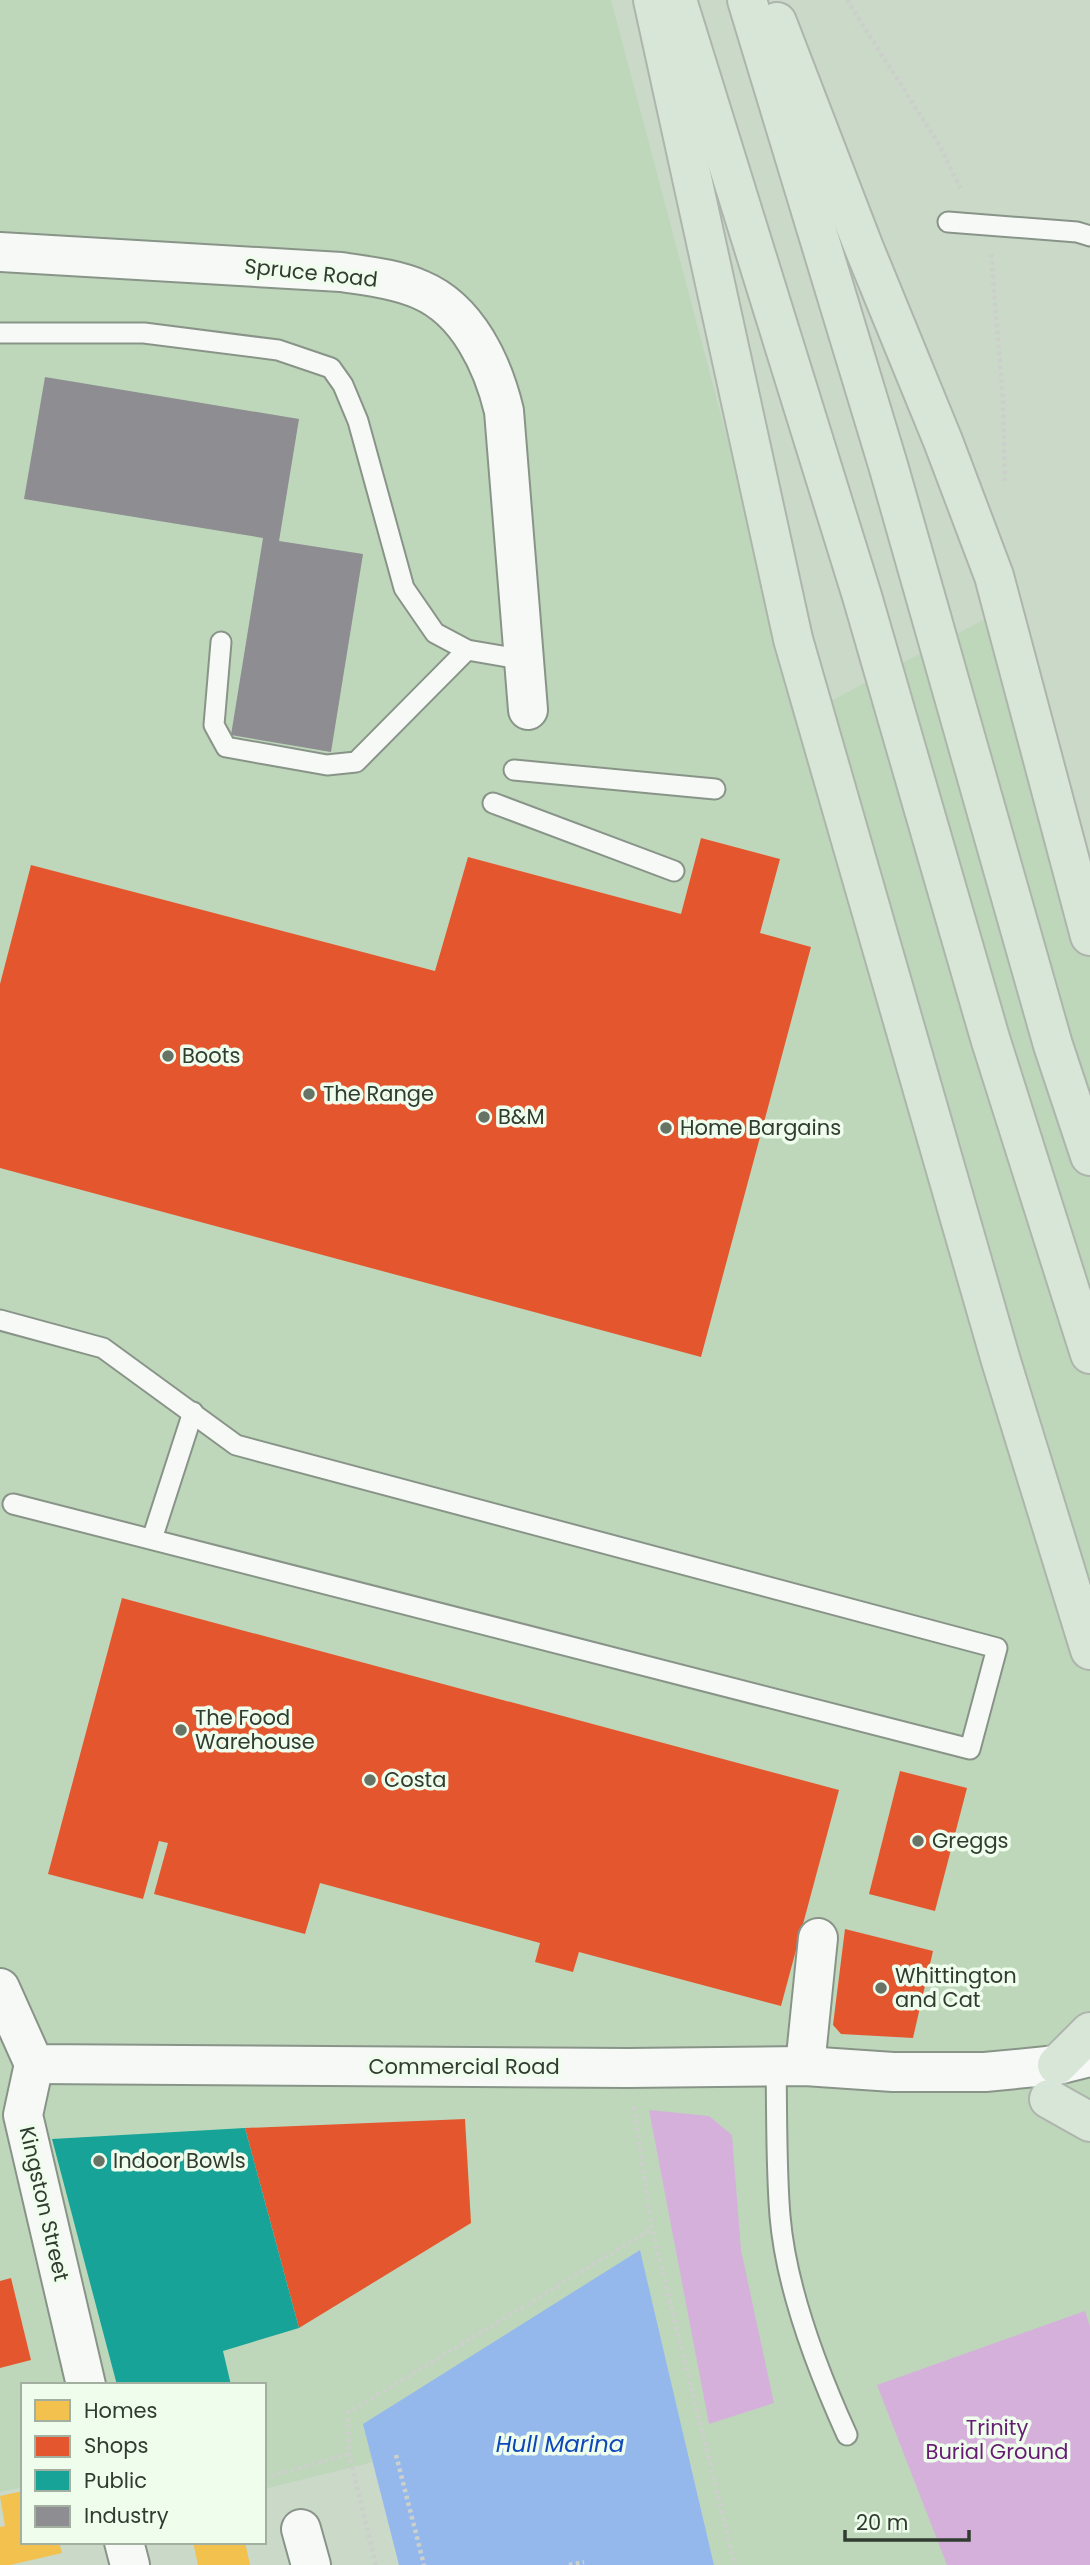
<svg xmlns="http://www.w3.org/2000/svg" width="1090" height="2565" viewBox="0 0 1090 2565" font-family="Poppins,sans-serif">
	<style>
		.built { fill: #bed7bb }
		.green { fill: #d5b0db }
		.water { fill: #95b8ec }
		.homes { fill: #f2c14e }
		.shops { fill: #e4572e }
		.public { fill: #17a398 }
		.industry { fill: #8d8d92 }
		.lines { fill: none; stroke-linecap: round; stroke-linejoin: round }
		.lane-casing { stroke: #899488; stroke-width: 23 }
		.street-casing { stroke: #899488; stroke-width: 42 }
		.secondary-casing { stroke: #899488; stroke-width: 42 }
		.highway-casing { stroke: #adb5ac; stroke-width: 42 }
		.path { stroke: #ccd0cb; stroke-width: 4.5; stroke-dasharray: 3.5 3.5; stroke-linecap: butt }
		.lane { stroke: #f7f9f7; stroke-width: 19 }
		.street { stroke: #f7f9f7; stroke-width: 38 }
		.secondary { stroke: #f7f9f7; stroke-width: 38 }
		.highway { stroke: #d8e6d7; stroke-width: 38 }
		.poi-dot { fill: #677365; stroke: #effded; stroke-width: 2.5 }
		.labels { text-anchor: middle; stroke-width: 7; stroke-linejoin: round; paint-order: stroke }
		.street-label { font-size: 21px; fill: #313c30; stroke: #effded }
		.poi-label { font-size: 21px; fill: #313c30; stroke: #effded; text-anchor: start }
		.park-label { font-size: 21px; fill: #671c73; stroke: #effded }
		.water-label { font-size: 23px; font-style: italic; fill: #0d47ba; stroke: #effded }
	</style>
	<rect width="100%" height="100%" fill="#cad9c8"/>
	<!-- built -->
	<path class="built" d="M 0,0 L 611,0 L 801,717 L 1004,609 L 1090,950 L 1090,2565 L 714,2565 L 640,2251 L 364,2424 L 373,2462 L 264,2489 L 264,2385 L 23,2385 L 23,2487 L 0,2492 Z"/>
	<!-- green -->
	<g class="green">
		<path d="M 649,2110 L 709,2116 L 732,2135 L 741,2250 L 774,2403 L 709,2424 Z"/>
		<path d="M 1085,2311 L 1090,2327 L 1090,2565 L 947,2565 L 877,2385 Z"/>
	</g>
	<!-- water -->
	<path class="water" d="M 640,2250 L 714,2565 L 399,2565 L 363,2424 Z"/>
	<!-- homes -->
	<g class="homes">
		<path d="M 23,2491 L 23,2542 L 59,2542 L 62,2553 L 10,2565 L 0,2565 L 0,2527 L 5,2526 L 0,2496 Z"/>
		<path d="M 193,2542 L 245,2542 L 250,2565 L 198,2565 Z"/>
	</g>
	<!-- shops -->
	<g class="shops">
		<path d="M 701,838 L 780,859 L 760,933 L 811,947 L 701,1357 L 0,1168 L 0,984 L 31,865 L 435,971 L 468,857 L 681,914 Z"/>
		<path d="M 122,1598 L 839,1790 L 781,2006 L 579,1952 L 573,1972 L 535,1962 L 540,1943 L 320,1883 L 305,1934 L 154,1894 L 168,1843 L 159,1841 L 143,1899 L 48,1874 Z"/>
		<path d="M 900,1771 L 967,1788 L 935,1911 L 869,1894 Z"/>
		<path d="M 845,1929 L 933,1951 L 913,2038 L 841,2034 L 833,2025 Z"/>
		<path d="M 465,2119 L 471,2223 L 299,2328 L 245,2128 Z"/>
		<path d="M 11,2278 L 31,2360 L 0,2368 L 0,2281 Z"/>
	</g>
	<!-- public -->
	<path class="public" d="M 245,2128 L 299,2328 L 223,2351 L 231,2385 L 117,2385 L 52,2139 Z"/>
	<!-- industry -->
	<path class="industry" d="M 45,377 L 299,419 L 279,541 L 363,554 L 331,752 L 231,735 L 263,538 L 24,499 Z"/>
	<g class="lines">
		<defs>
			<g id="lane">
				<path d="M 948,222 L 1077,232 L 1090,236"/>
				<path d="M 0,333 L 144,333 L 278,350 L 331,368 L 343,385 L 358,421 L 404,588 L 435,633 L 467,650 L 525,660"/>
				<path d="M 221,642 L 214,725 L 226,747 L 327,765 L 356,762 L 467,650"/>
				<path d="M 514,770 L 715,789"/>
				<path d="M 493,803 L 674,871"/>
				<path d="M 0,1320 L 103,1348 L 236,1445 L 997,1648 L 970,1749 L 13,1504"/>
				<path d="M 152,1539 L 193,1412"/>
				<path d="M 776,2067 C 777,2117 776,2167 780,2216 C 786,2289 817,2369 847,2435"/>
			</g>
			<g id="street">
				<path d="M 0,252 L 341,272 C 367,276 397,279 421,290 C 468,310 493,365 504,411 L 528,710"/>
				<path d="M 34,2064 L 23,2115 L 86,2385"/>
				<path d="M 805,2066 L 818,1938"/>
				<path d="M 301,2529 L 311,2565"/>
				<path d="M 124,2542 L 130,2565"/>
			</g>
			<path id="secondary" d="M 0,1988 L 34,2064 L 628,2068 L 805,2066 L 893,2072 L 985,2072 L 1057,2065 L 1090,2057"/>
			<g id="highway">
				<path d="M 653,0 L 793,639 L 1001,1361 L 1090,1650"/>
				<path d="M 677,0 L 862,596 L 990,1038 L 1090,1354"/>
				<path d="M 747,0 L 888,465 L 1053,1045 L 1090,1156"/>
				<path d="M 777,22 L 864,248 L 943,441 L 994,576 L 1090,936"/>
				<path d="M 1057,2065 L 1090,2032"/>
				<path d="M 1049,2099 L 1090,2122"/>
			</g>
		</defs>
		<!-- lane casing -->
		<use href="#lane" class="lane-casing"/>
		<!-- street casing -->
		<use href="#street" class="street-casing"/>
		<!-- secondary casing -->
		<use href="#secondary" class="secondary-casing"/>
		<!-- highway casing -->
		<use href="#highway" class="highway-casing"/>
		<!-- path -->
		<g class="path">
			<path d="M 847,0 L 940,146 L 962,192"/>
			<path d="M 991,254 L 1003,400 L 1005,483"/>
			<path d="M 634,2107 L 652,2229 L 735,2565"/>
			<path d="M 396,2455 L 424,2565"/>
			<path d="M 264,2478 L 349,2454"/>
			<path d="M 376,2565 L 349,2454 L 348,2413 L 652,2229"/>
			<path d="M 569,2565 L 584,2562"/>
		</g>
		<!-- lane -->
		<use href="#lane" class="lane"/>
		<!-- street -->
		<use href="#street" class="street"/>
		<!-- secondary -->
		<use href="#secondary" class="secondary"/>
		<!-- highway -->
		<use href="#highway" class="highway"/>
	</g>
	<!-- markers -->
	<g class="poi-dot">
		<circle cx="168" cy="1056" r="7"/>
		<circle cx="309" cy="1094" r="7"/>
		<circle cx="484" cy="1117" r="7"/>
		<circle cx="666" cy="1128" r="7"/>
		<circle cx="181" cy="1730" r="7"/>
		<circle cx="370" cy="1780" r="7"/>
		<circle cx="918" cy="1841" r="7"/>
		<circle cx="881" cy="1988" r="7"/>
		<circle cx="99" cy="2161" r="7"/>
	</g>
	<g class="labels">
		<!-- street labels -->
		<g class="street-label">
			<text transform="translate(311 273) rotate(6)" y="7">Spruce Road</text>
			<text x="464" y="2074">Commercial Road</text>
			<text transform="translate(44 2204) rotate(77)" y="7">Kingston Street</text>
		</g>
		<!-- poi labels -->
		<g class="poi-label">
			<text x="182" y="1063">Boots</text>
			<text x="323" y="1101">The Range</text>
			<text x="498" y="1124">B&amp;M</text>
			<text x="680" y="1135">Home Bargains</text>
			<text x="195" y="1725">The Food<tspan x="195" dy="24">Warehouse</tspan></text>
			<text x="384" y="1787">Costa</text>
			<text x="932" y="1848">Greggs</text>
			<text x="895" y="1983">Whittington<tspan x="895" dy="24">and Cat</tspan></text>
			<text x="113" y="2168">Indoor Bowls</text>
		</g>
		<!-- park labels -->
		<g class="park-label">
			<text x="997" y="2435">Trinity<tspan x="997" dy="24">Burial Ground</tspan></text>
		</g>
		<!-- water labels -->
		<g class="water-label">
			<text x="560" y="2452">Hull Marina</text>
		</g>
	</g>
	<!-- legend -->
	<rect x="21" y="2383" width="245" height="161" fill="#effded" stroke="#a3b0a1" stroke-width="2"/>
	<rect x="35" y="2400" width="35" height="21" fill="#f2c14e" stroke="#a3b0a1" stroke-width="2"/>
	<text x="84" y="2418" font-size="21" fill="#313c30">Homes</text>
	<rect x="35" y="2436" width="35" height="21" fill="#e4572e" stroke="#a3b0a1" stroke-width="2"/>
	<text x="84" y="2453" font-size="21" fill="#313c30">Shops</text>
	<rect x="35" y="2470" width="35" height="21" fill="#17a398" stroke="#a3b0a1" stroke-width="2"/>
	<text x="84" y="2488" font-size="21" fill="#313c30">Public</text>
	<rect x="35" y="2506" width="35" height="21" fill="#8d8d92" stroke="#a3b0a1" stroke-width="2"/>
	<text x="84" y="2523" font-size="21" fill="#313c30">Industry</text>
	<!-- scale -->
	<path d="M845 2530v10h124v-10" fill="none" stroke="#313c30" stroke-width="3.5"/>
	<text x="856" y="2530" font-size="21" fill="#313c30" stroke="#effded" stroke-width="5" paint-order="stroke">20 m</text>
</svg>
